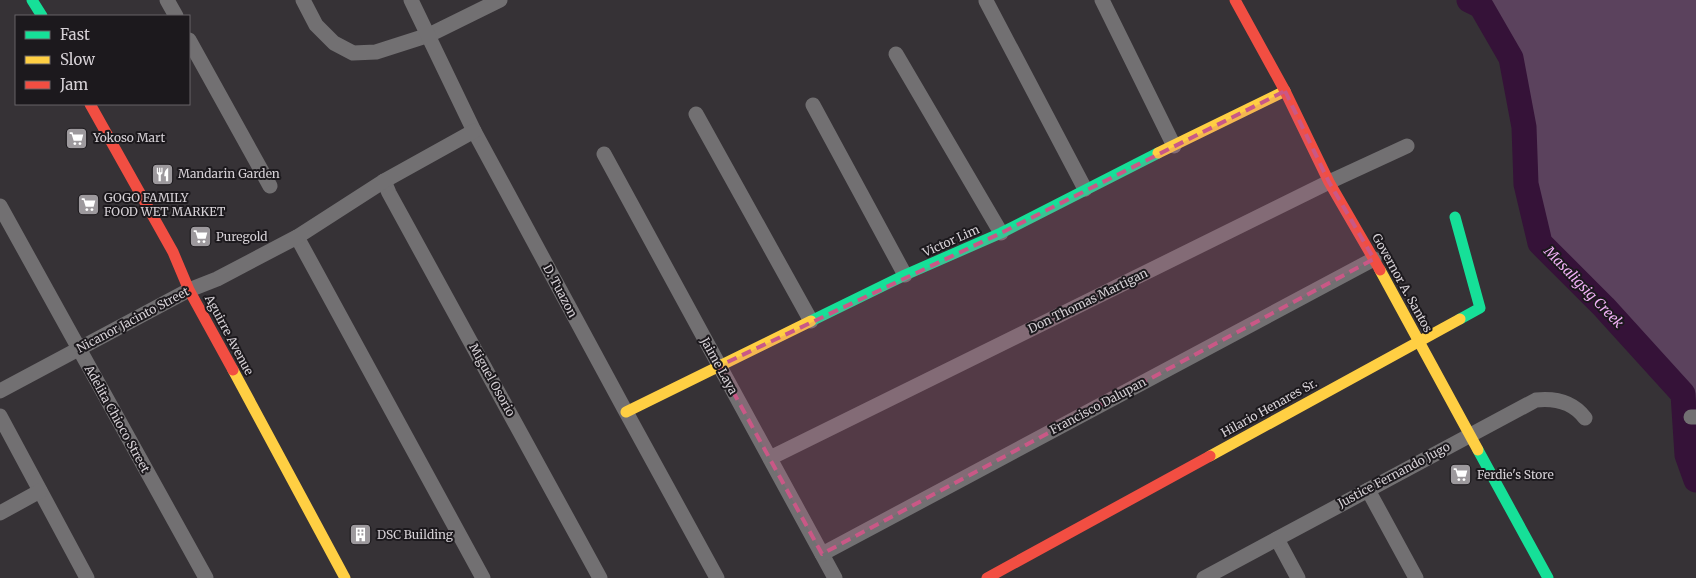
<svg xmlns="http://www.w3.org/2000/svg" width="1696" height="578" viewBox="0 0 1696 578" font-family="Merriweather,serif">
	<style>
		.green { fill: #5b425d }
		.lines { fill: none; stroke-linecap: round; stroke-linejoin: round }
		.river { stroke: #351238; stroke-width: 25 }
		.street { stroke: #727072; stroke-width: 15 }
		.fast { stroke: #16e098; stroke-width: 11 }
		.slow { stroke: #ffcf43; stroke-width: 11 }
		.jam { stroke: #f24e42; stroke-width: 11 }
		.marked { fill: #c95886; fill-opacity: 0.2; stroke: #c95886; stroke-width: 4; stroke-dasharray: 10 6; stroke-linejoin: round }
		.labels { text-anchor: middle; stroke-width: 4; stroke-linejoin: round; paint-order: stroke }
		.poi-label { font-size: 12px; fill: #d5d0d5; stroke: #1c191d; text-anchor: start }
		.street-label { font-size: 12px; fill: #d5d0d5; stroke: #1c191d }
		.water-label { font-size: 14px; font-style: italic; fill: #f0b0f5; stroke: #1c191d }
	</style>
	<rect width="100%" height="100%" fill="#363236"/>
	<!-- green -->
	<path class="green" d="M 1469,0 L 1696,0 L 1696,480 L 1687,455 L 1683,394 L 1604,307 L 1540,243 L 1526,184 L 1524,127 L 1511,58 L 1481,6 Z"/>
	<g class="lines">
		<!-- river -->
		<path class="river" d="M 1469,0 L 1481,6 L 1511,58 L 1524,127 L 1526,184 L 1540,243 L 1604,307 L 1683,394 L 1687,455 L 1696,480"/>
		<!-- street -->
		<g class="street">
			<path d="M 167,0 L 176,16"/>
			<path d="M 303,0 L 316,25 L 334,43 L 353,53 L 376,52 L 429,35 L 500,0"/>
			<path d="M 411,0 L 474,131 L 626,412 L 717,578"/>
			<path d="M 1102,0 L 1174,146"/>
			<path d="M 986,1 L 1085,189"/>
			<path d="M 189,40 L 270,186"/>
			<path d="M 896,54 L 1001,233"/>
			<path d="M 813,105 L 905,275"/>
			<path d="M 696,114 L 811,321"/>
			<path d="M 604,154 L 835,578"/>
			<path d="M 384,181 L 389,193 L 600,578"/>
			<path d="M 0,206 L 206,578"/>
			<path d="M 297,237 L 483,578"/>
			<path d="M 0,391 L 189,290 L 217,279 L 297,237 L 384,181 L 474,131"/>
			<path d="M 0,416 L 87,578"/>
			<path d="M 1691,417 L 1696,417"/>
			<path d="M 770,458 L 1329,182 L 1407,146"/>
			<path d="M 1368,490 L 1416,578"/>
			<path d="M 0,513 L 40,491"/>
			<path d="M 1277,539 L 1298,578"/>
			<path d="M 822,554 L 1374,259"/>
			<path d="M 1204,578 L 1536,400 C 1555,398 1573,402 1585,418"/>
		</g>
		<!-- fast -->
		<g class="fast">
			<path d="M 32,0 L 42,16"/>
			<path d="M 1455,217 L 1480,308 L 1460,319"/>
			<path d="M 811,321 L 905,275 L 1001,233 L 1158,153"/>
			<path d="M 1478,450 L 1548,578"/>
		</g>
		<!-- slow -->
		<g class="slow">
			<path d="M 1158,153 L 1285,91"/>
			<path d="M 1380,270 L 1478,450"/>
			<path d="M 233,370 L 345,578"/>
			<path d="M 626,412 L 811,321"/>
			<path d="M 1210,456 L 1460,319"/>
		</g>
		<!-- jam -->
		<g class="jam">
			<path d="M 1235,0 L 1285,91 L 1329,182 L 1380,270"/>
			<path d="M 90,104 L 173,252 L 189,290 L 233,370"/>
			<path d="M 987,578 L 1210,456"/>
		</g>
	</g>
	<!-- marked area -->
	<path class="marked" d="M 1285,91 L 1329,182 L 1374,259 L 822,554 L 719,366 L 1001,233 Z"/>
	<!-- icons -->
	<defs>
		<symbol id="supermarket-square" viewBox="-11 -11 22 22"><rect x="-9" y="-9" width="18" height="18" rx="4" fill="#9d999d" stroke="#1c191d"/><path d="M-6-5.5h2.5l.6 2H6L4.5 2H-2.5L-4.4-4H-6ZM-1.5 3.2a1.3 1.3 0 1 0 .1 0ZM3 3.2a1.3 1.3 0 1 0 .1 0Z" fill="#fff"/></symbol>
		<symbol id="restaurant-square" viewBox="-11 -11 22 22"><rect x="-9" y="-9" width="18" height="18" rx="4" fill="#9d999d" stroke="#1c191d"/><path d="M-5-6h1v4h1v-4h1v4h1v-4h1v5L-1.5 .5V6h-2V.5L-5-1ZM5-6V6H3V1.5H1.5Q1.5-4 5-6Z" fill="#fff"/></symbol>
		<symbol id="building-square" viewBox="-11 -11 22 22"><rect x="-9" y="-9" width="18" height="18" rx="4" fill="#9d999d" stroke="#1c191d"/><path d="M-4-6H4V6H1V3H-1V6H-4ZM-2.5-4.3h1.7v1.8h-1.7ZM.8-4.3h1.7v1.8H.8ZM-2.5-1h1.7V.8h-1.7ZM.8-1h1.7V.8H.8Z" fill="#fff"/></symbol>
	</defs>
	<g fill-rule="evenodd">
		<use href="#supermarket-square" x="64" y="126" width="25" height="25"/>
		<use href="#restaurant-square" x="150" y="162" width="25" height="25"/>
		<use href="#supermarket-square" x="76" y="192" width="25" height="25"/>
		<use href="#supermarket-square" x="188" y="224" width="25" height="25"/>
		<use href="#supermarket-square" x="1448" y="462" width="25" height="25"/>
		<use href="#building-square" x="348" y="522" width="25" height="25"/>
	</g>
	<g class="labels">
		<!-- poi labels -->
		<g class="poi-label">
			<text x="93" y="142">Yokoso Mart</text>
			<text x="178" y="178">Mandarin Garden</text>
			<text x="104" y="202">GOGO FAMILY<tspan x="104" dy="14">FOOD WET MARKET</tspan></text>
			<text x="216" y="241">Puregold</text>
			<text x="1477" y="479">Ferdie's Store</text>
			<text x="377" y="539">DSC Building</text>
		</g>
		<!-- street labels -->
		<g class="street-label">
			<text transform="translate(951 241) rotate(-24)" y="4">Victor Lim</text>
			<text transform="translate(1402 283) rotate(61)" y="4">Governor A. Santos</text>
			<text transform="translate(560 291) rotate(62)" y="4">D. Tuazon</text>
			<text transform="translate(1088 301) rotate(-26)" y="4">Don Thomas Martigan</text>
			<text transform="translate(133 320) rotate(-28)" y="4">Nicanor Jacinto Street</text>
			<text transform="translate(229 335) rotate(62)" y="4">Aguirre Avenue</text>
			<text transform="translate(719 366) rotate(61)" y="4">Jaime Laya</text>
			<text transform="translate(492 380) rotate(61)" y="4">Miguel Osorio</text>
			<text transform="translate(1098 406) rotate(-28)" y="4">Francisco Dalupan</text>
			<text transform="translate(1269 408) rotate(-29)" y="4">Hilario Henares Sr.</text>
			<text transform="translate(117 419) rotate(61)" y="4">Adelita Chioco Street</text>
			<text transform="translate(1394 475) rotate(-28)" y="4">Justice Fernando Jugo</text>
		</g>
		<!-- water labels -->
		<g class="water-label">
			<text transform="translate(1584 287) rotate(46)" y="5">Masaligsig Creek</text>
		</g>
	</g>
	<!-- legend -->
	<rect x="15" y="15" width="175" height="90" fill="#1c191d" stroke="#666267"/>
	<rect x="25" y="31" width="25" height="8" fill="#16e098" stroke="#666267"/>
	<text x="60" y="40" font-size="15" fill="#d5d0d5">Fast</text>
	<rect x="25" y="56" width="25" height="8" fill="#ffcf43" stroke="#666267"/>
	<text x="60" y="65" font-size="15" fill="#d5d0d5">Slow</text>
	<rect x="25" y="81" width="25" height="8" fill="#f24e42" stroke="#666267"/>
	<text x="60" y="90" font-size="15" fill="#d5d0d5">Jam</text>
</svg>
